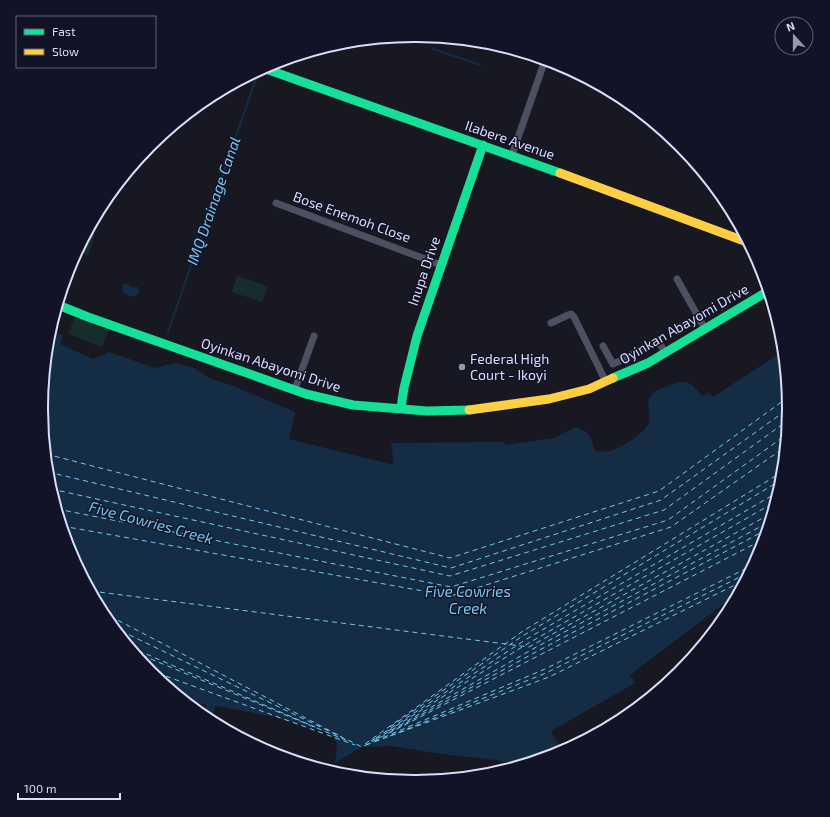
<svg xmlns="http://www.w3.org/2000/svg" width="830" height="817" viewBox="0 0 830 817" font-family="'Exo 2',sans-serif">
	<style>
		.green { fill: #162d2b }
		.water { fill: #142d45 }
		.lines { fill: none; stroke-linecap: round; stroke-linejoin: round }
		.stream { stroke: #142d45; stroke-width: 2 }
		.ferry { stroke: #75c7f0; stroke-width: 1; stroke-dasharray: 5 4; stroke-linecap: butt }
		.street { stroke: #4e4f61; stroke-width: 7 }
		.fast { stroke: #16e098; stroke-width: 9 }
		.slow { stroke: #ffcf43; stroke-width: 9 }
		.poi-dot { fill: #9797af; stroke: #131327; stroke-width: 1.5 }
		.labels { text-anchor: middle; stroke-width: 3; stroke-linejoin: round; paint-order: stroke }
		.street-label { font-size: 14px; fill: #dcdcfb; stroke: #131327 }
		.poi-label { font-size: 14px; fill: #dcdcfb; stroke: #131327; text-anchor: start }
		.water-label { font-size: 15px; font-style: italic; fill: #75c7f0; stroke: #131327 }
		.rim { fill: none; stroke: #dcdcfb; stroke-width: 2 }
	</style>
	<rect width="100%" height="100%" fill="#181822"/>
	<!-- green -->
	<g class="green">
		<path d="M 88,232 L 95,234 L 88,255 L 79,252 Z"/>
		<path d="M 237,276 L 268,286 L 262,302 L 232,292 Z"/>
		<path d="M 75,317 L 109,330 L 102,347 L 68,334 Z"/>
	</g>
	<!-- water -->
	<g class="water">
		<path d="M 126,283 L 131,287 L 138,287 L 139,290 L 138,294 L 132,297 L 124,293 L 122,289 L 123,285 Z"/>
		<path d="M 50,331 L 63,335 L 60,344 L 93,359 L 109,352 L 155,368 L 175,363 L 194,368 L 211,379 L 231,385 L 295,412 L 289,439 L 394,465 L 391,443 L 502,442 L 507,445 L 554,438 L 576,427 L 589,434 L 595,451 C 600,451 606,452 610,451 C 620,449 646,432 649,423 C 651,414 645,404 651,396 C 653,392 659,389 663,388 C 682,379 690,379 702,396 L 708,393 L 713,397 L 782,352 L 788,409 L 781,482 L 760,552 L 738,593 L 630,675 L 635,683 L 551,731 L 562,752 L 517,766 L 497,760 L 442,754 L 391,746 L 362,747 L 335,763 L 337,744 L 333,737 L 326,732 L 274,717 L 217,706 L 215,707 L 213,718 L 205,717 L 206,706 L 205,704 L 185,701 L 151,672 L 104,616 L 70,551 L 49,481 L 42,408 Z"/>
	</g>
	<g class="lines">
		<!-- stream -->
		<g class="stream">
			<path d="M 433,49 L 480,65"/>
			<path d="M 168,332 L 259,70"/>
		</g>
		<!-- ferry -->
		<g class="ferry">
			<path d="M 46,454 L 450,558 L 659,491 L 787,398"/>
			<path d="M 48,472 L 451,568 L 661,500 L 788,409"/>
			<path d="M 51,489 L 450,576 L 664,510 L 787,421"/>
			<path d="M 57,509 L 451,587 L 668,520 L 786,435"/>
			<path d="M 62,526 L 451,596 L 671,527 L 785,447"/>
			<path d="M 91,591 L 529,647 L 772,513"/>
			<path d="M 102,612 L 342,737"/>
			<path d="M 113,627 L 362,747 L 764,539"/>
			<path d="M 130,647 L 315,727"/>
			<path d="M 134,652 L 348,741"/>
			<path d="M 149,670 L 355,745"/>
			<path d="M 390,727 L 521,637 L 781,480"/>
			<path d="M 388,731 L 527,644 L 775,502"/>
			<path d="M 390,732 L 534,653 L 766,530"/>
			<path d="M 390,736 L 546,673 L 748,573"/>
			<path d="M 376,738 L 525,640 L 778,492"/>
			<path d="M 376,739 L 531,650 L 769,522"/>
			<path d="M 371,741 L 376,738"/>
			<path d="M 375,741 L 545,669 L 753,565"/>
			<path d="M 365,744 L 523,631 L 782,472"/>
			<path d="M 366,745 L 549,677 L 745,580"/>
		</g>
		<!-- street -->
		<g class="street">
			<path d="M 143,155 L 146,156"/>
			<path d="M 512,155 L 545,60"/>
			<path d="M 276,203 L 441,265"/>
			<path d="M 677,279 L 705,329"/>
			<path d="M 551,323 L 568,315 L 571,314 L 574,317 L 606,382"/>
			<path d="M 603,346 L 613,364 L 620,361 L 658,340 L 665,353"/>
			<path d="M 295,389 L 314,336"/>
		</g>
		<!-- fast -->
		<g class="fast">
			<path d="M 263,68 L 560,173"/>
			<path d="M 58,305 L 88,317 L 306,394 L 353,405 L 427,411 L 469,410"/>
			<path d="M 613,378 L 648,363 L 768,291"/>
			<path d="M 401,408 L 404,388 L 417,336 L 483,145"/>
		</g>
		<!-- slow -->
		<g class="slow">
			<path d="M 560,173 L 747,242"/>
			<path d="M 469,410 L 549,399 L 589,389 L 613,378"/>
		</g>
	</g>
	<!-- markers -->
	<circle class="poi-dot" cx="462" cy="367" r="4"/>
	<g class="labels">
		<!-- street labels -->
		<g class="street-label">
			<text transform="translate(510 140) rotate(19)" y="5">Ilabere Avenue</text>
			<text transform="translate(352 217) rotate(20)" y="5">Bose Enemoh Close</text>
			<text transform="translate(424 271) rotate(-71)" y="5">Inupa Drive</text>
			<text transform="translate(684 324) rotate(-30)" y="5">Oyinkan Abayomi Drive</text>
			<text transform="translate(271 365) rotate(18)" y="5">Oyinkan Abayomi Drive</text>
		</g>
		<!-- poi labels -->
		<g class="poi-label">
			<text x="470" y="364">Federal High<tspan x="470" dy="16">Court - Ikoyi</tspan></text>
		</g>
		<!-- water labels -->
		<g class="water-label">
			<text transform="translate(214 201) rotate(-71)" y="5">IMQ Drainage Canal</text>
			<text transform="translate(151 523) rotate(15)" y="5">Five Cowries Creek</text>
			<text x="468" y="597">Five Cowries<tspan x="468" dy="17">Creek</tspan></text>
		</g>
	</g>
	<!-- crop -->
	<path d="M0 0H830V817H0ZM414 42H416A366 366 0 0 1 782 408V409A366 366 0 0 1 416 775H414A366 366 0 0 1 48 409V408A366 366 0 0 1 414 42Z" fill="#131327" fill-rule="evenodd"/>
	<path class="rim" d="M414 42H416A366 366 0 0 1 782 408V409A366 366 0 0 1 416 775H414A366 366 0 0 1 48 409V408A366 366 0 0 1 414 42Z"/>
	<!-- legend -->
	<rect x="16" y="16" width="140" height="52" fill="#131327" stroke="#63637c"/>
	<rect x="24" y="29" width="20" height="6" fill="#16e098" stroke="#63637c"/>
	<text x="52" y="36" font-size="12" fill="#dcdcfb">Fast</text>
	<rect x="24" y="49" width="20" height="6" fill="#ffcf43" stroke="#63637c"/>
	<text x="52" y="56" font-size="12" fill="#dcdcfb">Slow</text>
	<!-- north arrow -->
	<g transform="translate(794 36) rotate(339)"><circle r="19" fill="#131327" stroke="#63637c"/>
	<path d="M0-3L7 15L0 10L-7 15Z" fill="#9797af"/>
	<text y="-6" font-size="11" font-weight="bold" text-anchor="middle" fill="#dcdcfb">N</text>
	</g>
	<!-- scale -->
	<path d="M18 793v6h102v-6" fill="none" stroke="#dcdcfb" stroke-width="2"/>
	<text x="24" y="793" font-size="12" fill="#dcdcfb" stroke="#131327" stroke-width="3" paint-order="stroke">100 m</text>
</svg>
